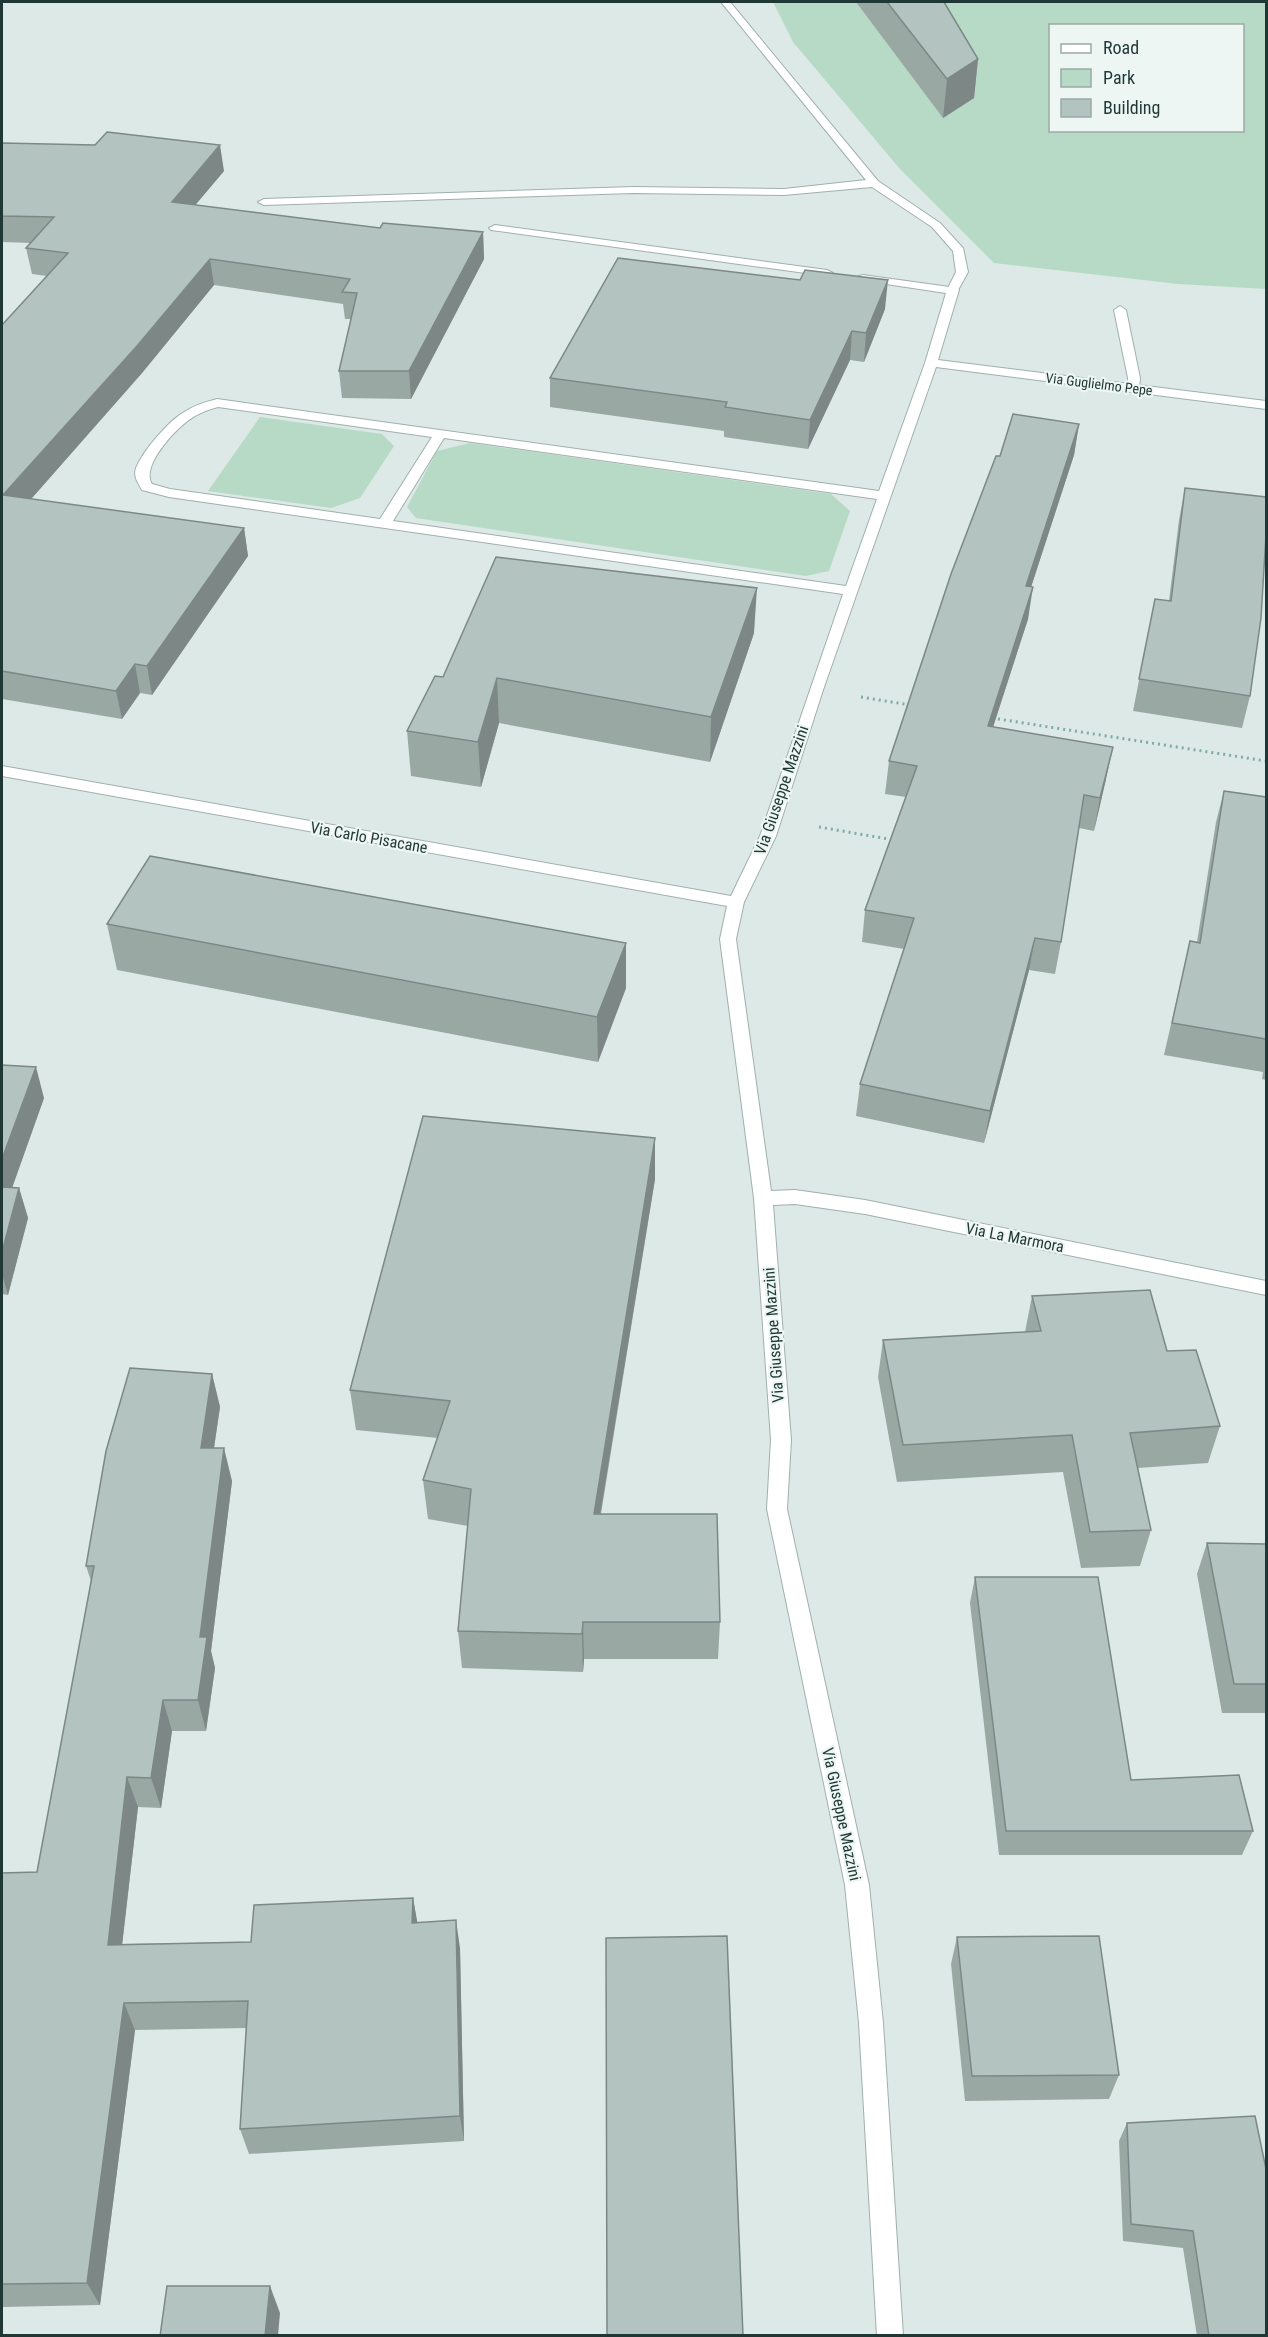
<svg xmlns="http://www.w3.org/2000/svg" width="1268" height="2337" viewBox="0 0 1268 2337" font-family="'Roboto Condensed',sans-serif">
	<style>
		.green { fill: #b6dac6; fill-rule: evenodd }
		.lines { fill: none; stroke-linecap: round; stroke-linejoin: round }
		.lane-casing { stroke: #a0b0ad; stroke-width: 2 }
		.street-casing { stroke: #a0b0ad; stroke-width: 2 }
		.path { stroke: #7eaca5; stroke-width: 3; stroke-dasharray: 2 4; stroke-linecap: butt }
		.lane { fill: #fff; fill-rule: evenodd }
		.street { fill: #fff; fill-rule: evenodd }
		.wall { fill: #9aa8a4 }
		.shaded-wall { fill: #7d8886 }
		.building { fill: #b3c3bf; stroke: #7d8886; stroke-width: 1.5 }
		.labels { text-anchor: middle; stroke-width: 4.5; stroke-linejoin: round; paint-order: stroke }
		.far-street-label { font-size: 14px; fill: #1f3835; stroke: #edf6f3 }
		.street-label { font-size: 16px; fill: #1f3835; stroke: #edf6f3 }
	</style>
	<rect width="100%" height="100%" fill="#dde9e6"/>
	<!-- green -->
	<g class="green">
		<path d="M 773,2 L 1266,2 L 1266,289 L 1178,284 L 994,263 L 900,169 L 793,42 ZM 1050,26 L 1242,26 L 1242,130 L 1050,130 Z"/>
		<path d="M 260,417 L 382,434 L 394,446 L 360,498 L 331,508 L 208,491 Z"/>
		<path d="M 470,443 L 831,494 L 850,511 L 829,571 L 806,576 L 416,518 L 407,507 L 437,451 Z"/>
	</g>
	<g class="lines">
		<defs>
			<g id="lane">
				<path d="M 721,2 L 730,2 L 878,181 L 940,223 L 963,248 L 968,272 L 957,292 L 947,290 L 956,272 L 953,251 L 932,227 L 872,187 L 784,195 L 633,193 L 264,205 L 258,202 L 264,199 L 633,187 L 784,189 L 866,180 Z"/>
				<path d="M 1120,306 L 1126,310 L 1140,378 L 1139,388 L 1133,392 L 1127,388 L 1128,378 L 1114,310 Z"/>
			</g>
			<g id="street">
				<path d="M 495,225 L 827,270 L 833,273 L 827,276 L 491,230 L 489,228 Z"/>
				<path d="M 863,275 L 957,288 L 959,290 L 938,360 L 1266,401 L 1266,409 L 936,367 L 823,690 L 776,836 L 744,902 L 736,939 L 771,1191 L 795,1190 L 865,1200 L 1266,1281 L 1266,1295 L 865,1214 L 795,1204 L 773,1205 L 791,1440 L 787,1509 L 869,1885 L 883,2023 L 903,2336 L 877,2336 L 859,2023 L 845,1885 L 767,1509 L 771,1440 L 754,1198 L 720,939 L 727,906 L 2,776 L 2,766 L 731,896 L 760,836 L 843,594 L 169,497 L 142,490 C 138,483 133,476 136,468 C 143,451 169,420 186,411 C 195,405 206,402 217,399 L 879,491 L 925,363 L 946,293 L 859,280 L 859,276 ZM 218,407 L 432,437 L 380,519 L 170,489 L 152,484 C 140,466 178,425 195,416 C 202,412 210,409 218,407 ZM 444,438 L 877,499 L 846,586 L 393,521 Z"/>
			</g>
		</defs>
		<!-- lane casing -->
		<use href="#lane" class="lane-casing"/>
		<!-- street casing -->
		<use href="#street" class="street-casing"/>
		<!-- path -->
		<g class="path">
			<path d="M 861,697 L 910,705"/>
			<path d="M 992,718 L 1266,761"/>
			<path d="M 819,827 L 894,840"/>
		</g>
		<!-- lane -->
		<use href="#lane" class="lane"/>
		<!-- street -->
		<use href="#street" class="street"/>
	</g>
	<!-- wall -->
	<g class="wall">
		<path d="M 856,2 L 944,2 L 978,59 L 974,98 L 943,118 Z"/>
		<path d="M 2,143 L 224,171 L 195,205 L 380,228 L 483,232 L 484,259 L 411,399 L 342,398 L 339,371 L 351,319 L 345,319 L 343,304 L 214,285 L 142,373 L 31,499 L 244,528 L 248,556 L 152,695 L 140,693 L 122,719 L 2,699 L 2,325 L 47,276 L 32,274 L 26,248 L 31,243 L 2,242 Z"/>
		<path d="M 885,309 L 864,362 L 850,360 L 808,449 L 724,437 L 724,431 L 550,407 L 550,378 Z"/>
		<path d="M 1079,424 L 1074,455 L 1031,587 L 1028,619 L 993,727 L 1106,779 L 1094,831 L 1079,828 L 1061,942 L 1055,974 L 1029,970 L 984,1143 L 856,1116 L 860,1084 L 904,949 L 862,942 L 865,910 L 906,797 L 885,794 L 889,761 L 1000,456 Z"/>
		<path d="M 1185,488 L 1250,696 L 1242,728 L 1133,711 L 1155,599 L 1169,601 L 1179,520 Z"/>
		<path d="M 754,633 L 710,762 L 499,723 L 481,787 L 411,776 L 407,731 L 443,677 Z"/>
		<path d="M 1224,791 L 1266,797 L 1266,1080 L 1262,1079 L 1263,1072 L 1164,1055 L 1190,941 L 1197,942 L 1216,822 Z"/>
		<path d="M 107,924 L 626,943 L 626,988 L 598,1062 L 117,970 Z"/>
		<path d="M 2,1065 L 44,1098 L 12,1188 L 19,1188 L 28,1218 L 8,1295 L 2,1294 Z"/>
		<path d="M 655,1138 L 655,1179 L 601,1514 L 720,1622 L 718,1659 L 584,1659 L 583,1672 L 462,1668 L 458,1631 L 468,1526 L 428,1519 L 423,1480 L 438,1438 L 356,1430 L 350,1390 Z"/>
		<path d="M 1032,1296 L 1167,1351 L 1220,1426 L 1208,1463 L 1138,1468 L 1151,1530 L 1140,1566 L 1081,1568 L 1063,1472 L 897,1482 L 878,1377 L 883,1340 L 1025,1332 Z"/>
		<path d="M 212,1374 L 220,1407 L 214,1448 L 232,1481 L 211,1651 L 215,1668 L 206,1731 L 172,1731 L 161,1808 L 138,1807 L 122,1944 L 251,1942 L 413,1898 L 417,1922 L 460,1948 L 464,2141 L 249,2154 L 240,2129 L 246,2028 L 135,2030 L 100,2305 L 2,2307 L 2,1873 L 37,1872 L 91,1581 L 86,1566 Z"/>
		<path d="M 1207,1543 L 1266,1544 L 1266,1713 L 1222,1713 L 1197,1574 Z"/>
		<path d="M 975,1577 L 1131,1780 L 1253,1831 L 1242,1855 L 999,1855 L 970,1603 Z"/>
		<path d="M 957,1937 L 1119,2075 L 1109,2099 L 965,2101 L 951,1964 Z"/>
		<path d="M 1127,2123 L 1266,2336 L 1197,2336 L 1183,2248 L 1123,2241 L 1119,2141 Z"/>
	</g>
	<!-- shaded-wall -->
	<g class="shaded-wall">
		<path d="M 978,59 L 974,98 L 943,118 L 947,79 Z"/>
		<path d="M 220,145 L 224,171 L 176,228 L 172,202 Z"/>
		<path d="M 483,232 L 484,259 L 411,399 L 409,371 Z"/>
		<path d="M 210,259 L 214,285 L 142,373 L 10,523 L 3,495 Z"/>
		<path d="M 888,280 L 885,309 L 864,362 L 866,333 Z"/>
		<path d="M 852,331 L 850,360 L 808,449 L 810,420 Z"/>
		<path d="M 1079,424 L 1074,455 L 1021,618 L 1026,586 Z"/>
		<path d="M 244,528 L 248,556 L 152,695 L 147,666 Z"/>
		<path d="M 1033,587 L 1028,619 L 983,758 L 988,726 Z"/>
		<path d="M 757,588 L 754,633 L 710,762 L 711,717 Z"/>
		<path d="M 135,664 L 140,693 L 122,719 L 116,691 Z"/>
		<path d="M 497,678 L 499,723 L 481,787 L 478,742 Z"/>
		<path d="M 1113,747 L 1106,779 L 1094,831 L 1100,798 Z"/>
		<path d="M 1035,938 L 1029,970 L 984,1143 L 990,1111 Z"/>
		<path d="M 626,943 L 626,988 L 598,1062 L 597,1017 Z"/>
		<path d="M 36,1067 L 44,1098 L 2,1216 L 2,1159 Z"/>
		<path d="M 655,1138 L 655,1179 L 594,1552 L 594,1514 Z"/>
		<path d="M 19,1188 L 28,1218 L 8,1295 L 2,1274 L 2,1252 Z"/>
		<path d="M 212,1374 L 220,1407 L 209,1481 L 201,1448 Z"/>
		<path d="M 224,1448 L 232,1481 L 211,1651 L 215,1668 L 206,1731 L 198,1700 L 200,1637 Z"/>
		<path d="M 583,1622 L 584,1659 L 583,1672 L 582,1634 Z"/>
		<path d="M 163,1700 L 172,1731 L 161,1808 L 151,1778 Z"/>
		<path d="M 127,1777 L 138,1807 L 119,1972 L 108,1945 Z"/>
		<path d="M 413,1898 L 418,1926 L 412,1923 Z"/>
		<path d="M 456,1920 L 460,1948 L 464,2141 L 460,2116 Z"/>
		<path d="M 124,2003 L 135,2030 L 100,2305 L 87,2283 Z"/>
		<path d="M 270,2286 L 280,2313 L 278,2336 L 265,2336 Z"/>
	</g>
	<!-- building -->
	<g class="building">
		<path d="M 887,2 L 944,2 L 978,59 L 947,79 Z"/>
		<path d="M 107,132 L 220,145 L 172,202 L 380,228 L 383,223 L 483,232 L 409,371 L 339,371 L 357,293 L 342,292 L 350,279 L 210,259 L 137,346 L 3,495 L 244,528 L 147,666 L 135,664 L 116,691 L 2,671 L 2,325 L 68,253 L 26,248 L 54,217 L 2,216 L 2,143 L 95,145 Z"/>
		<path d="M 618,258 L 800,280 L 805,270 L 888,280 L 866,333 L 852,331 L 810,420 L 725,407 L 727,402 L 550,378 Z"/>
		<path d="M 1013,414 L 1079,424 L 1026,586 L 1033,587 L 988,726 L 1113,747 L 1100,798 L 1084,795 L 1061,942 L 1035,938 L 990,1111 L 860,1084 L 914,918 L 865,910 L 917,766 L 889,761 L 951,574 L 996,456 L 1000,456 Z"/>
		<path d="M 1185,488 L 1266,497 L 1266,535 L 1261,618 L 1250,696 L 1139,679 L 1155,599 L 1171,601 Z"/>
		<path d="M 496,557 L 757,588 L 711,717 L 497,678 L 478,742 L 407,731 L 435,676 L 443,677 Z"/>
		<path d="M 1224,791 L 1266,797 L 1266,1039 L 1172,1023 L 1190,941 L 1200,943 Z"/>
		<path d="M 150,856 L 626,943 L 597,1017 L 107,924 Z"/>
		<path d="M 2,1065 L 36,1067 L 2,1159 Z"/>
		<path d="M 423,1116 L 655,1138 L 594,1514 L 717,1514 L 720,1622 L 583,1622 L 582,1634 L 458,1631 L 471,1489 L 423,1480 L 450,1401 L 350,1390 Z"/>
		<path d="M 2,1187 L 19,1188 L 2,1252 Z"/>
		<path d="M 1150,1290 L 1167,1351 L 1196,1350 L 1220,1426 L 1130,1433 L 1151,1530 L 1090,1532 L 1072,1435 L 903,1445 L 883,1340 L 1041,1331 L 1032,1296 Z"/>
		<path d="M 130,1368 L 212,1374 L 201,1448 L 224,1448 L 200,1637 L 207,1637 L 198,1700 L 163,1700 L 151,1778 L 127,1777 L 108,1945 L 251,1942 L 254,1905 L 413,1898 L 412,1923 L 456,1920 L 460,2116 L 240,2129 L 248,2001 L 124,2003 L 87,2283 L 2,2284 L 2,1873 L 37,1872 L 94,1566 L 86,1566 L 106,1451 Z"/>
		<path d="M 1207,1543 L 1266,1544 L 1266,1684 L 1234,1684 Z"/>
		<path d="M 975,1577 L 1098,1577 L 1131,1780 L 1239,1775 L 1253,1831 L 1006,1831 Z"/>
		<path d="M 727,1936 L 743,2336 L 607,2336 L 606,1938 Z"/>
		<path d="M 1099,1936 L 1119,2075 L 972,2076 L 957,1937 Z"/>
		<path d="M 1255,2116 L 1266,2169 L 1266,2336 L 1209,2336 L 1193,2231 L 1131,2224 L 1127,2123 Z"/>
		<path d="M 167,2286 L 270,2286 L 265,2336 L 160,2336 Z"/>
	</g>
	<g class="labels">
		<!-- far-street labels -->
		<g class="far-street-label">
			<text transform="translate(1099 384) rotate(7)" y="5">Via Guglielmo Pepe</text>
		</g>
		<!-- street labels -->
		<g class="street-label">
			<text transform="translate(781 790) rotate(-71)" y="6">Via Giuseppe Mazzini</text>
			<text transform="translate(369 837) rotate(10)" y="6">Via Carlo Pisacane</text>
			<text transform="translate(1015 1237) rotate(11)" y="6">Via La Marmora</text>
			<text transform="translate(773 1335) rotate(-94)" y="6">Via Giuseppe Mazzini</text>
			<text transform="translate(842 1814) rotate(78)" y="6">Via Giuseppe Mazzini</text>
		</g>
	</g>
	<!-- border -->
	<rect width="1268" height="2337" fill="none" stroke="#1f3835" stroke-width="6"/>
	<!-- legend -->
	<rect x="1049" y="24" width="195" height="108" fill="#edf6f3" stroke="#9baaa7" stroke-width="1.5"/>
	<rect x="1061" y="44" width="30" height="9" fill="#ffffff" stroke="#9baaa7" stroke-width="1.5"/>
	<text x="1103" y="54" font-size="18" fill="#1f3835">Road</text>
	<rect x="1061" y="69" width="30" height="18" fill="#b6dac6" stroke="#9baaa7" stroke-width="1.5"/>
	<text x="1103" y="84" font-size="18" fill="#1f3835">Park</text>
	<rect x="1061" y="99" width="30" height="18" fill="#b3c3bf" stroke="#9baaa7" stroke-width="1.5"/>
	<text x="1103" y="114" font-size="18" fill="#1f3835">Building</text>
</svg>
